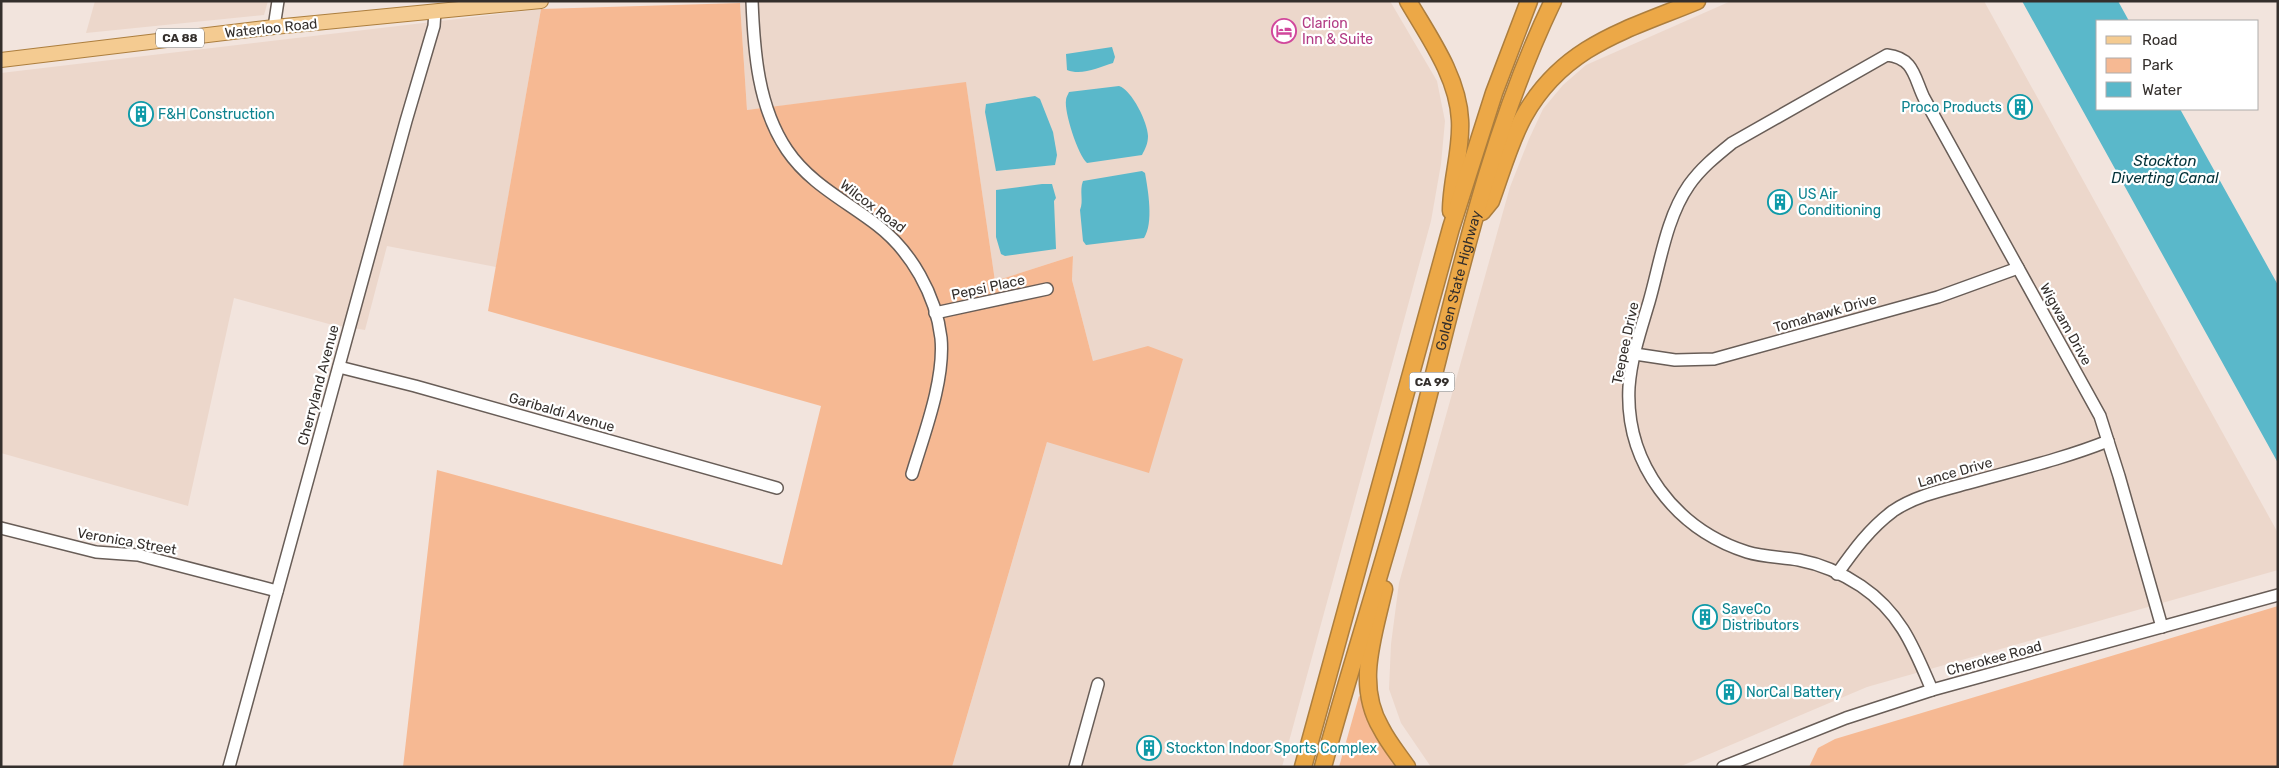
<svg xmlns="http://www.w3.org/2000/svg" width="2279" height="768" viewBox="0 0 2279 768" font-family="Rubik,sans-serif">
	<style>
		.built { fill: #ecd7cb }
		.green { fill: #f6b993 }
		.water { fill: #5ab8ca }
		.lines { fill: none; stroke-linecap: round; stroke-linejoin: round }
		.minor-casing { stroke: #685d57; stroke-width: 14 }
		.major-casing { stroke: #ac7e3e; stroke-width: 16 }
		.highway-casing { stroke: #ac7e3e; stroke-width: 19 }
		.minor { stroke: #fff; stroke-width: 11 }
		.major { stroke: #f4cb91; stroke-width: 14 }
		.highway { stroke: #eca847; stroke-width: 16 }
		.labels { text-anchor: middle; stroke-width: 4.5; stroke-linejoin: round; paint-order: stroke }
		.shield { fill: #fff; stroke: #716d6b; stroke-width: 1 }
		.shield-label { font-size: 12px; font-weight: bold; fill: #342f2c }
		.hotel-label { font-size: 14px; fill: #b23c85; stroke: #fff; text-anchor: start }
		.street-label { font-size: 14px; fill: #342f2c; stroke: #fff }
		.culture-label { font-size: 14px; fill: #0d838f; stroke: #fff; text-anchor: start }
		.water-label { font-size: 15px; font-style: italic; fill: #023139; stroke: #fff }
	</style>
	<rect width="100%" height="100%" fill="#f2e4dd"/>
	<!-- built -->
	<g class="built">
		<path d="M 95,1 L 268,1 L 264,15 L 86,33 Z"/>
		<path d="M 756,1 L 1390,1 L 1437,81 L 1445,121 L 1441,164 L 1431,221 L 1282,767 L 952,767 L 1047,442 L 1093,361 L 1072,280 L 1073,256 L 995,281 L 966,83 L 747,110 L 740,3 Z"/>
		<path d="M 1731,1 L 1984,1 L 2278,533 L 2278,570 L 1867,687 L 1679,767 L 1431,767 L 1401,723 L 1389,689 L 1391,644 L 1399,583 L 1510,187 L 1529,139 L 1543,109 L 1563,85 L 1586,65 Z"/>
		<path d="M 541,9 L 496,267 L 387,246 L 365,330 L 329,324 L 234,298 L 188,506 L 1,453 L 1,73 Z"/>
	</g>
	<!-- green -->
	<g class="green">
		<path d="M 740,3 L 747,110 L 966,82 L 995,281 L 1073,256 L 1072,280 L 1093,361 L 1148,346 L 1183,359 L 1149,473 L 1047,442 L 952,767 L 403,767 L 437,470 L 782,565 L 821,406 L 488,311 L 541,9 Z"/>
		<path d="M 2278,606 L 2278,767 L 1809,767 L 1818,748 L 1835,739 Z"/>
		<path d="M 1359,696 L 1363,698 L 1375,732 L 1396,767 L 1339,767 Z"/>
	</g>
	<!-- water -->
	<g class="water">
		<path d="M 2022,1 L 2118,1 L 2129,21 L 2098,21 L 2098,109 L 2180,109 L 2278,285 L 2278,463 Z"/>
		<path d="M 1112,47 L 1115,57 L 1113,63 C 1099,67 1082,76 1067,70 L 1066,54 Z"/>
		<path d="M 1119,86 C 1132,90 1148,123 1148,136 C 1148,144 1145,149 1142,155 L 1087,163 C 1078,155 1064,112 1066,100 C 1066,97 1068,95 1069,92 Z"/>
		<path d="M 1035,96 L 1040,99 L 1053,132 L 1057,155 L 1055,165 L 996,171 L 985,112 L 986,104 Z"/>
		<path d="M 1142,171 L 1145,173 C 1148,190 1154,223 1144,238 L 1086,245 L 1083,241 L 1080,210 C 1084,201 1079,191 1083,181 Z"/>
		<path d="M 1042,184 L 1052,184 L 1056,198 L 1054,201 L 1056,249 L 1005,256 L 1001,254 L 996,237 L 996,190 Z"/>
	</g>
	<g class="lines">
		<defs>
			<g id="minor">
				<path d="M 752,1 C 754,52 758,107 787,150 C 810,184 846,201 877,225 C 911,251 936,295 941,338 C 945,380 924,434 912,474"/>
				<path d="M 274,27 L 278,1"/>
				<path d="M 935,313 L 1047,289"/>
				<path d="M 1635,354 L 1675,360 L 1714,359 L 1938,297 L 2018,268"/>
				<path d="M 339,367 L 415,386 L 777,488"/>
				<path d="M 1,528 L 96,552 L 138,555 L 277,591"/>
				<path d="M 1837,574 C 1854,550 1870,528 1893,511 C 1915,496 1943,490 1969,483 C 2015,470 2063,459 2108,441"/>
				<path d="M 1932,690 C 1914,648 1901,613 1861,586 C 1843,574 1820,564 1799,560 C 1781,557 1763,557 1747,552 C 1675,529 1625,463 1629,387 C 1631,358 1641,329 1649,302 C 1660,264 1666,218 1689,185 C 1701,168 1716,156 1732,143 L 1887,55 C 1914,58 1914,77 1924,98 L 2100,416 L 2119,476 L 2162,627"/>
				<path d="M 229,767 L 406,121 L 434,26 L 435,11"/>
				<path d="M 1075,767 L 1098,684"/>
				<path d="M 1723,767 L 1846,718 L 1932,690 L 2278,595"/>
			</g>
			<path id="major" d="M 1,60 L 274,27 L 541,1"/>
			<g id="highway">
				<path d="M 1408,1 C 1429,37 1458,77 1460,120 C 1462,150 1451,181 1451,211"/>
				<path d="M 1482,212 L 1491,201 C 1501,174 1510,141 1524,116 C 1564,45 1627,30 1697,1"/>
				<path d="M 1384,589 C 1374,635 1355,684 1381,728 C 1388,742 1398,754 1407,767"/>
				<path d="M 1303,767 L 1451,228 L 1494,93 L 1529,1"/>
				<path id="s1" d="M 1323,767 C 1349,671 1380,577 1406,481 C 1451,320 1480,153 1553,1"/>
			</g>
		</defs>
		<!-- minor casing -->
		<use href="#minor" class="minor-casing"/>
		<!-- major casing -->
		<use href="#major" class="major-casing"/>
		<!-- highway casing -->
		<use href="#highway" class="highway-casing"/>
		<!-- minor -->
		<use href="#minor" class="minor"/>
		<!-- major -->
		<use href="#major" class="major"/>
		<!-- highway -->
		<use href="#highway" class="highway"/>
	</g>
	<!-- icons -->
	<defs>
		<symbol id="hotel-ring" viewBox="-11 -11 22 22"><circle r="9.5" fill="#fff" stroke="#d1479c" stroke-width="1.5"/><path d="M-6-4.5h1.5V1H6V5H4.5V3h-9V5H-6ZM-4 0a1.8 1.8 0 1 1 3.6 0ZM.5 0V-2.5h3Q6-2.5 6 0Z" fill="#d1479c"/></symbol>
		<symbol id="building-ring" viewBox="-11 -11 22 22"><circle r="9.5" fill="#fff" stroke="#0f9aa8" stroke-width="1.5"/><path d="M-4-6H4V6H1V3H-1V6H-4ZM-2.5-4.3h1.7v1.8h-1.7ZM.8-4.3h1.7v1.8H.8ZM-2.5-1h1.7V.8h-1.7ZM.8-1h1.7V.8H.8Z" fill="#0f9aa8"/></symbol>
	</defs>
	<g fill-rule="evenodd">
		<use href="#hotel-ring" x="1270" y="17" width="28" height="28"/>
		<use href="#building-ring" x="2006" y="93" width="28" height="28"/>
		<use href="#building-ring" x="127" y="100" width="28" height="28"/>
		<use href="#building-ring" x="1766" y="188" width="28" height="28"/>
		<use href="#building-ring" x="1691" y="603" width="28" height="28"/>
		<use href="#building-ring" x="1715" y="678" width="28" height="28"/>
		<use href="#building-ring" x="1135" y="734" width="28" height="28"/>
	</g>
	<g class="labels">
		<!-- shield labels -->
		<g class="shield">
			<rect x="156" y="28.5" width="48" height="19" rx="4"/>
			<rect x="1409.5" y="372.5" width="45" height="19" rx="4"/>
		</g>
		<g class="shield-label">
			<text x="180" y="42">CA 88</text>
			<text x="1432" y="386">CA 99</text>
		</g>
		<!-- hotel labels -->
		<g class="hotel-label">
			<text x="1302" y="28">Clarion<tspan x="1302" dy="16">Inn &amp; Suite</tspan></text>
		</g>
		<!-- street labels -->
		<g class="street-label">
			<text transform="translate(271 28) rotate(-6)" y="5">Waterloo Road</text>
			<text transform="translate(873 206) rotate(37)" y="5">Wilcox Road</text>
			<text dy="5" stroke="none"><textPath href="#s1" startOffset="505">Golden State Highway</textPath></text>
			<text transform="translate(988 287) rotate(-12)" y="5">Pepsi Place</text>
			<text transform="translate(1825 313) rotate(-16)" y="5">Tomahawk Drive</text>
			<text transform="translate(2066 324) rotate(61)" y="5">Wigwam Drive</text>
			<text transform="translate(1625 343) rotate(-78)" y="5">Teepee Drive</text>
			<text transform="translate(318 385) rotate(-75)" y="5">Cherryland Avenue</text>
			<text transform="translate(562 412) rotate(16)" y="5">Garibaldi Avenue</text>
			<text transform="translate(1955 472) rotate(-16)" y="5">Lance Drive</text>
			<text transform="translate(127 541) rotate(10)" y="5">Veronica Street</text>
			<text transform="translate(1994 658) rotate(-15)" y="5">Cherokee Road</text>
		</g>
		<!-- culture labels -->
		<g class="culture-label">
			<text x="2002" y="112" text-anchor="end">Proco Products</text>
			<text x="158" y="119">F&amp;H Construction</text>
			<text x="1798" y="199">US Air<tspan x="1798" dy="16">Conditioning</tspan></text>
			<text x="1722" y="614">SaveCo<tspan x="1722" dy="16">Distributors</tspan></text>
			<text x="1746" y="697">NorCal Battery</text>
			<text x="1166" y="753">Stockton Indoor Sports Complex</text>
		</g>
		<!-- water labels -->
		<g class="water-label">
			<text x="2165" y="166">Stockton<tspan x="2165" dy="17">Diverting Canal</tspan></text>
		</g>
	</g>
	<!-- border -->
	<rect width="2279" height="768" fill="none" stroke="#342f2c" stroke-width="5"/>
	<!-- legend -->
	<rect x="2096" y="20" width="162" height="90" fill="#ffffff" stroke="#aeacab"/>
	<rect x="2106" y="36" width="25" height="8" fill="#f4cb91" stroke="#aeacab"/>
	<text x="2142" y="45" font-size="15" fill="#342f2c">Road</text>
	<rect x="2106" y="58" width="25" height="15" fill="#f6b993" stroke="#aeacab"/>
	<text x="2142" y="70" font-size="15" fill="#342f2c">Park</text>
	<rect x="2106" y="82" width="25" height="15" fill="#5ab8ca" stroke="#aeacab"/>
	<text x="2142" y="95" font-size="15" fill="#342f2c">Water</text>
</svg>
